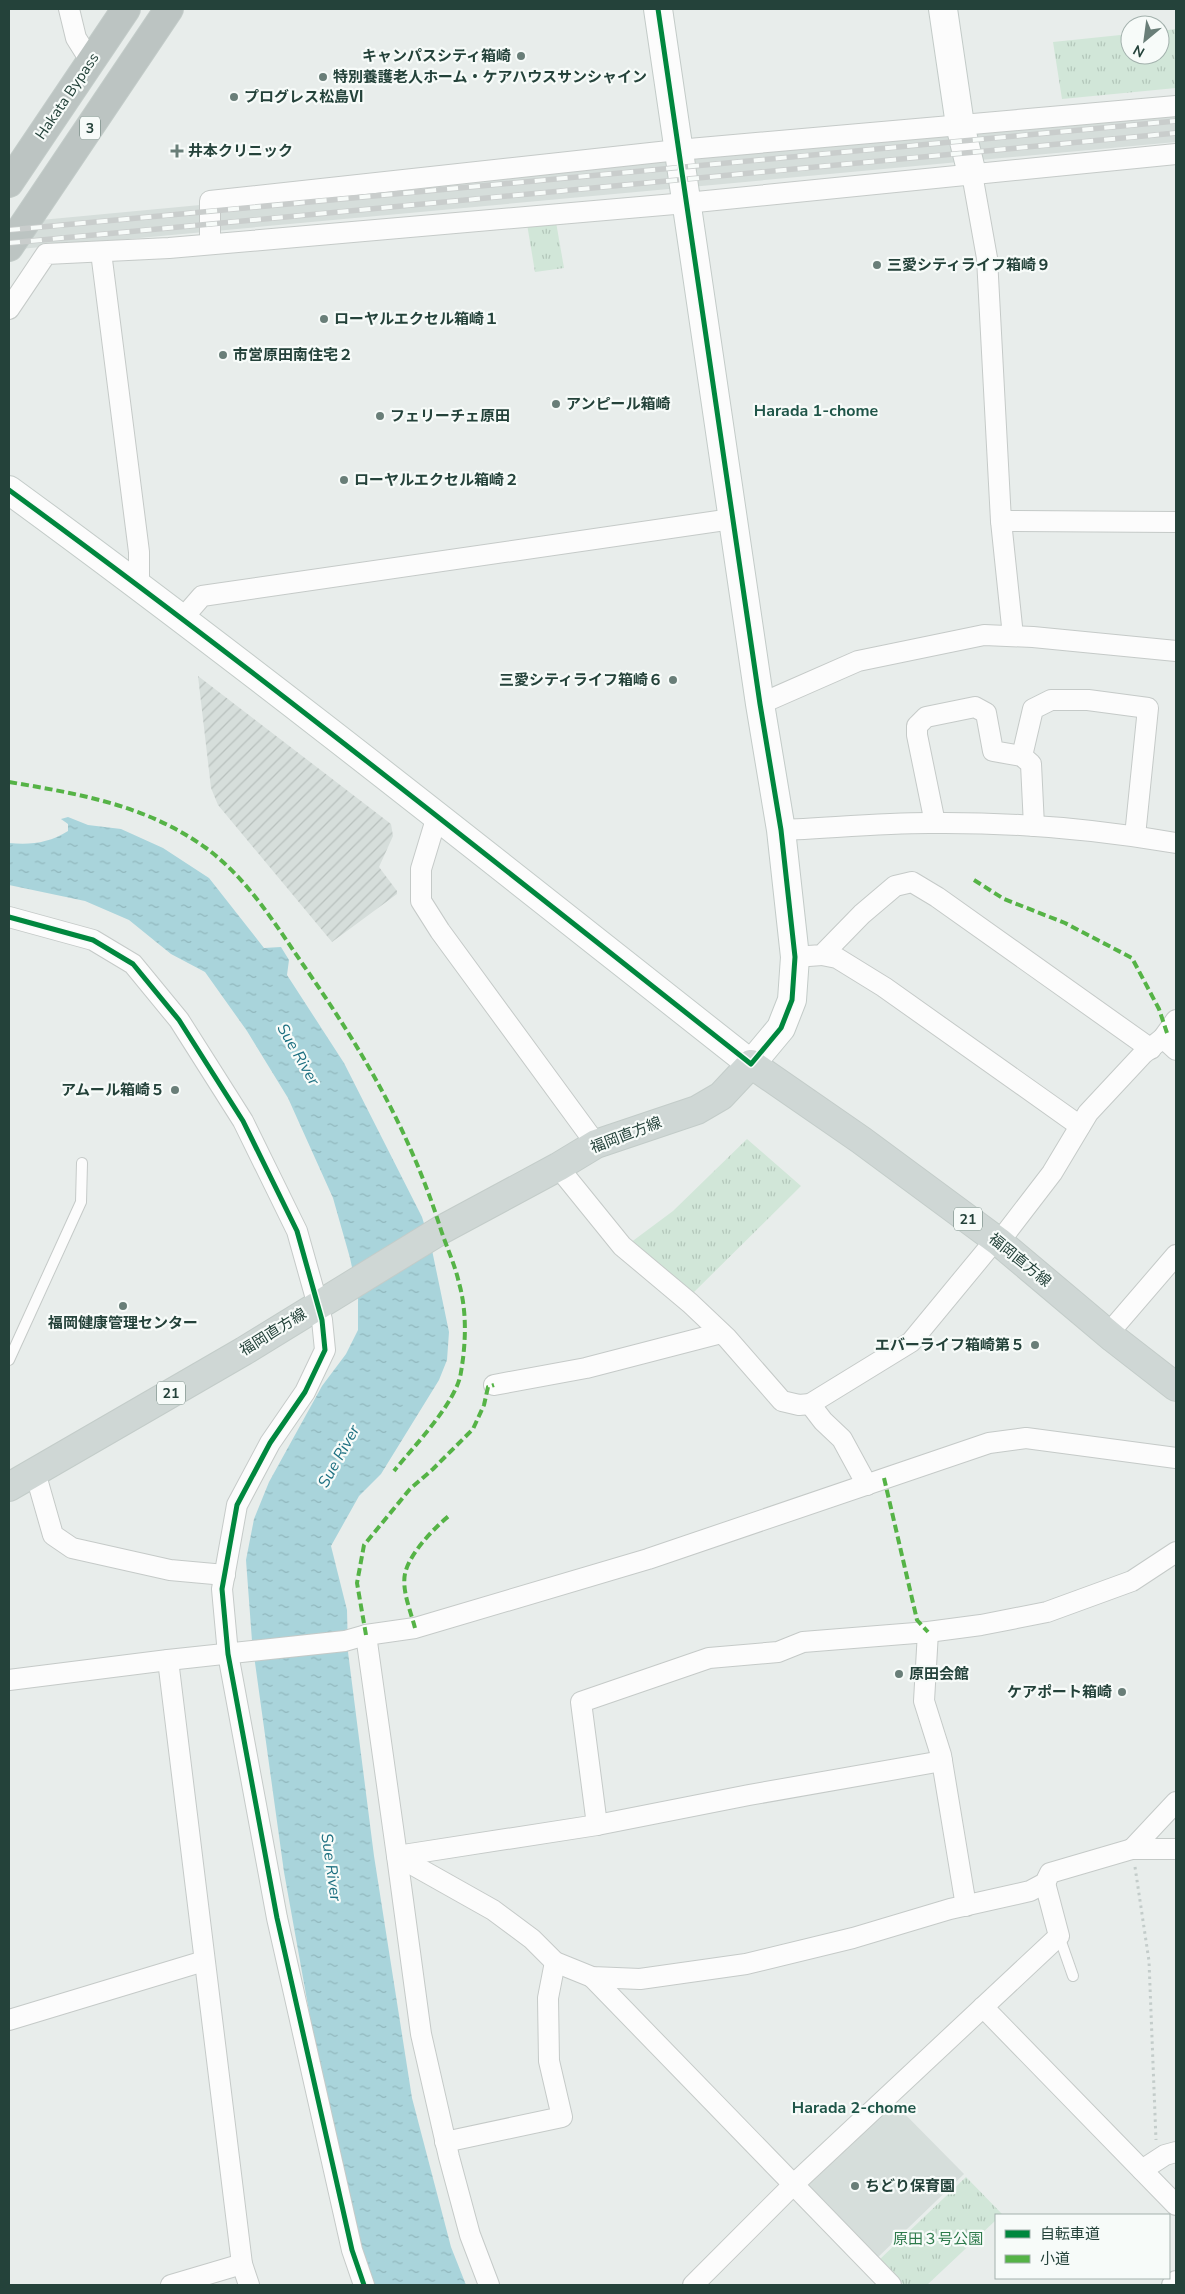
<svg xmlns="http://www.w3.org/2000/svg" width="1185" height="2294" viewBox="0 0 1185 2294" font-family="'Nunito Sans','Noto Sans JP',sans-serif">
	<style>
		.built { fill: #d6dedb }
		.industrial { fill: url(#industrial-furrows) }
		.grass { fill: url(#grass-tufts) }
		.water { fill: url(#water-ripples) }
		.lines { fill: none; stroke-linecap: round; stroke-linejoin: round }
		.lane-casing { stroke: #c5cac8; stroke-width: 12 }
		.street-casing { stroke: #c5cac8; stroke-width: 22 }
		.secondary-casing { stroke: #c3cbc8; stroke-width: 30 }
		.primary-casing { stroke: #c3ccc9; stroke-width: 30 }
		.highway-casing { stroke: #c3ccc9; stroke-width: 30 }
		.path { stroke: #c3ccca; stroke-width: 3; stroke-dasharray: 2.5 4; stroke-linecap: butt }
		.lane { stroke: #fcfcfc; stroke-width: 10 }
		.street { stroke: #fcfcfc; stroke-width: 20 }
		.secondary { stroke: #fcfcfc; stroke-width: 28 }
		.primary { stroke: #cfd7d5; stroke-width: 28 }
		.highway { stroke: #bcc4c2; stroke-width: 28 }
		.rail-casing { stroke: #c9cdcc; stroke-width: 5.5 }
		.rail { stroke: #f7fbf9; stroke-width: 4; stroke-dasharray: 11; stroke-linecap: butt }
		.quiet { stroke: #55b346; stroke-width: 4; stroke-dasharray: 8 4; stroke-linecap: butt }
		.cycleway-casing { stroke: #f7fbf9; stroke-width: 8 }
		.cycleway { stroke: #00873e; stroke-width: 5 }
		.poi-dot { fill: #697e78; stroke: #f7fbf9; stroke-width: 2 }
		.labels { text-anchor: middle; stroke-width: 4.5; stroke-linejoin: round; paint-order: stroke }
		.shield { fill: #f7fbf9; stroke: #637a73; stroke-width: 1 }
		.shield-label { font-size: 14px; font-weight: bold; fill: #24423a }
		.poi-label { font-size: 15px; font-weight: bold; fill: #24423a; stroke: #f7fbf9; text-anchor: start }
		.street-label { font-size: 15px; fill: #24423a; stroke: #f7fbf9 }
		.park-label { font-size: 15px; fill: #2d7a4b; stroke: #f7fbf9 }
		.neighbourhood-label { font-size: 16px; font-weight: bold; fill: #1f5548; stroke: #f7fbf9 }
		.water-label { font-size: 16px; font-style: italic; fill: #1c6f80; stroke: #f7fbf9 }
	</style>
	<defs>
		<pattern id="industrial-furrows" width="10" height="10" patternUnits="userSpaceOnUse" patternTransform="scale(1.25)"><rect width="10" height="10" fill="#d6dedb"/><path d="M-1 1l2-2M0 10L10 0M9 11l2-2" fill="none" stroke="#b8c0bd"/></pattern>
		<pattern id="grass-tufts" width="24" height="20" patternUnits="userSpaceOnUse" patternTransform="scale(1.25)"><rect width="24" height="20" fill="#d1e6d8"/><path d="M3 7l-1-3M5 7V3M7 7l1-3M15 17l-1-3M17 17v-4M19 17l1-3" fill="none" stroke="#b3c6ba"/></pattern>
		<pattern id="water-ripples" width="26" height="14" patternUnits="userSpaceOnUse" patternTransform="scale(1.25)"><rect width="26" height="14" fill="#a9d4db"/><path d="M2 4q2-2 4 0t4 0M15 11q2-2 4 0t4 0" fill="none" stroke="#91b7bd"/></pattern>
	</defs>
	<rect width="100%" height="100%" fill="#e8edeb"/>
	<!-- built -->
	<g class="built">
		<path d="M 1176,113 L 1176,142 L 9,250 L 9,223 Z"/>
		<path d="M 891,2100 L 964,2174 L 875,2260 L 801,2185 Z"/>
	</g>
	<!-- industrial -->
	<path class="industrial" d="M 198,676 L 391,824 L 393,836 L 379,867 L 397,891 L 397,894 L 332,942 L 218,805 L 211,788 Z"/>
	<!-- grass -->
	<g class="grass">
		<path d="M 1176,29 L 1176,88 L 1062,99 L 1053,42 L 1130,34 L 1130,55 L 1160,55 L 1160,31 Z"/>
		<path d="M 556,222 L 564,268 L 535,272 L 527,224 Z"/>
		<path d="M 747,1139 L 801,1186 L 690,1296 L 630,1243 L 673,1211 Z"/>
		<path d="M 966,2177 L 1002,2214 L 996,2215 L 996,2220 L 927,2285 L 904,2285 L 879,2260 Z"/>
	</g>
	<!-- water -->
	<path class="water" d="M 68,817 L 88,825 L 121,829 L 163,848 L 209,878 L 264,948 L 281,947 L 289,960 L 287,975 L 344,1063 L 422,1217 L 432,1250 L 449,1332 L 447,1360 L 439,1380 L 381,1474 L 359,1496 L 331,1546 L 347,1610 L 348,1652 L 374,1856 L 412,2098 L 451,2247 L 466,2285 L 370,2285 L 328,2117 L 284,1872 L 252,1641 L 246,1560 L 254,1519 L 269,1482 L 322,1386 L 346,1354 L 358,1330 L 358,1295 L 350,1258 L 333,1198 L 288,1098 L 247,1031 L 205,972 L 171,954 L 129,920 L 85,901 L 9,885 L 9,843 C 31,845 49,843 68,831 L 68,824 L 61,819 Z"/>
	<g class="lines">
		<defs>
			<g id="lane">
				<path d="M 9,1360 L 81,1202 L 82,1163"/>
				<path d="M 1059,1936 L 1073,1976"/>
			</g>
			<g id="street">
				<path d="M 69,9 L 76,38 L 91,62"/>
				<path d="M 972,174 L 987,258 L 1001,521 L 1013,636"/>
				<path d="M 210,244 L 210,201 L 678,150 L 1176,106"/>
				<path d="M 101,252 L 139,552 L 139,585"/>
				<path d="M 9,309 L 46,254 L 169,248 L 686,203 L 1176,154"/>
				<path d="M 1001,521 L 1176,522"/>
				<path d="M 182,619 L 202,596 L 732,519"/>
				<path d="M 760,704 L 858,661 L 984,635 L 1033,637 L 1176,651"/>
				<path d="M 437,816 L 421,869 L 421,901 L 440,931 L 596,1144"/>
				<path d="M 935,823 L 917,735 L 917,726 L 926,717 L 975,707 L 986,713 L 993,751 L 1022,756"/>
				<path d="M 1034,826 L 1031,764 L 1022,756 L 1033,709 L 1051,700 L 1088,700 L 1148,708 L 1135,836"/>
				<path d="M 781,830 C 830,828 880,823 929,823 C 1012,822 1095,829 1176,843"/>
				<path d="M 9,917 L 93,940 L 133,964 L 179,1020 L 243,1121 L 297,1231 L 322,1320 L 325,1350 L 305,1392 L 270,1443 L 237,1505 L 222,1589 L 228,1654 L 277,1918 L 352,2250 L 364,2285"/>
				<path d="M 822,955 L 837,958 L 884,987 L 1080,1126"/>
				<path d="M 795,957 L 822,955 L 862,914 L 895,886 L 912,882 L 937,897 L 1151,1049"/>
				<path d="M 1163,1038 L 1176,1050"/>
				<path d="M 558,1167 L 622,1246 L 690,1303 L 727,1338 L 782,1401 L 799,1405 L 810,1404 L 911,1342 L 996,1239"/>
				<path d="M 999,1242 L 1052,1173 L 1088,1113 L 1143,1054 L 1163,1038 L 1176,1020"/>
				<path d="M 1108,1334 L 1176,1255"/>
				<path d="M 494,1385 L 586,1368 L 721,1333"/>
				<path d="M 810,1404 L 823,1421 L 842,1439 L 867,1485"/>
				<path d="M 35,1472 L 53,1535 L 72,1548 L 170,1570 L 225,1575"/>
				<path d="M 928,1632 L 924,1701 L 941,1755 L 966,1906"/>
				<path d="M 366,1635 L 397,1856 L 493,1910 L 532,1939 L 555,1962 L 592,1977 L 640,1979 L 746,1964 L 853,1938 L 950,1909 L 1030,1891 L 1045,1883 L 1050,1873 L 1132,1849 L 1176,1849"/>
				<path d="M 168,1660 L 242,2264 L 249,2285"/>
				<path d="M 9,1680 L 168,1660 L 345,1641 L 366,1635 L 415,1628 L 648,1559 L 989,1443 L 1026,1438 L 1176,1458"/>
				<path d="M 597,1825 L 581,1702 L 709,1658 L 778,1652 L 803,1642 L 928,1632 L 981,1625 L 1047,1612 L 1132,1581 L 1176,1552"/>
				<path d="M 1132,1849 L 1176,1802"/>
				<path d="M 592,1977 L 891,2285"/>
				<path d="M 983,2007 L 1176,2205"/>
				<path d="M 9,2020 L 204,1961"/>
				<path d="M 445,2142 L 562,2117 L 549,2061 L 548,1998 L 555,1962"/>
				<path d="M 1142,2170 L 1165,2155 L 1176,2152"/>
				<path d="M 171,2285 L 242,2264"/>
				<path d="M 489,2285 L 470,2235 L 449,2157 L 421,2034 L 397,1856 L 597,1825 L 749,1795 L 942,1761"/>
				<path d="M 693,2285 L 794,2184 L 1059,1936 L 1045,1883"/>
				<path d="M 1172,2285 L 1176,2281"/>
			</g>
			<g id="secondary">
				<path d="M 943,9 L 960,125 L 972,174"/>
				<path d="M 9,490 C 261,674 505,870 751,1064 L 781,1028 L 792,1000 L 795,957 L 781,830 L 760,704 L 658,9"/>
			</g>
			<path id="primary" d="M 9,1487 L 244,1351 L 441,1230 L 558,1167 L 596,1144 L 697,1110 L 721,1096 L 751,1064 L 861,1140 L 999,1242 L 1113,1338 L 1176,1387"/>
			<g id="highway">
				<path d="M 9,183 L 126,9"/>
				<path d="M 9,247 L 169,9"/>
			</g>
		</defs>
		<!-- lane casing -->
		<use href="#lane" class="lane-casing"/>
		<!-- street casing -->
		<use href="#street" class="street-casing"/>
		<!-- secondary casing -->
		<use href="#secondary" class="secondary-casing"/>
		<!-- primary casing -->
		<use href="#primary" class="primary-casing"/>
		<!-- highway casing -->
		<use href="#highway" class="highway-casing"/>
		<!-- path -->
		<path class="path" d="M 1135,1867 L 1149,1961 L 1156,2140"/>
		<!-- lane -->
		<use href="#lane" class="lane"/>
		<!-- street -->
		<use href="#street" class="street"/>
		<!-- secondary -->
		<use href="#secondary" class="secondary"/>
		<!-- primary -->
		<use href="#primary" class="primary"/>
		<!-- highway -->
		<use href="#highway" class="highway"/>
		<defs>
			<g id="rail">
				<path d="M 9,230 L 1176,121"/>
				<path d="M 9,243 L 1176,133"/>
			</g>
		</defs>
		<!-- rail casing -->
		<use href="#rail" class="rail-casing"/>
		<!-- rail -->
		<use href="#rail" class="rail"/>
		<!-- quiet -->
		<g class="quiet">
			<path d="M 9,782 C 80,794 146,805 206,848 C 248,879 275,924 304,966 C 363,1051 410,1131 441,1230 C 447,1248 455,1265 459,1283 C 467,1311 466,1343 461,1372 C 457,1402 414,1446 394,1471"/>
			<path d="M 974,880 L 1004,899 L 1065,923 L 1132,958 L 1159,1009 L 1167,1033"/>
			<path d="M 884,1478 L 917,1620 L 928,1632"/>
			<path d="M 415,1628 C 411,1612 400,1587 406,1570 C 412,1551 435,1527 450,1515"/>
			<path d="M 366,1635 L 357,1583 L 364,1545 L 410,1489 L 433,1469 L 473,1429 L 484,1405 L 488,1387 L 494,1385"/>
		</g>
		<defs>
			<g id="cycleway">
				<path d="M 9,490 C 261,674 505,870 751,1064 L 781,1028 L 792,1000 L 795,957 L 781,830 L 760,704 L 658,9"/>
				<path d="M 9,917 L 93,940 L 133,964 L 179,1020 L 243,1121 L 297,1231 L 322,1320 L 325,1350 L 305,1392 L 270,1443 L 237,1505 L 222,1589 L 228,1654 L 277,1918 L 352,2250 L 364,2285"/>
			</g>
		</defs>
		<!-- cycleway casing -->
		<use href="#cycleway" class="cycleway-casing"/>
		<!-- cycleway -->
		<use href="#cycleway" class="cycleway"/>
	</g>
	<!-- markers -->
	<g class="poi-dot">
		<circle cx="521" cy="56" r="5"/>
		<circle cx="323" cy="77" r="5"/>
		<circle cx="234" cy="97" r="5"/>
		<path d="M174.5 143.5h5v5h5v5h-5v5h-5v-5h-5v-5h5z"/>
		<circle cx="877" cy="265" r="5"/>
		<circle cx="324" cy="319" r="5"/>
		<circle cx="223" cy="355" r="5"/>
		<circle cx="556" cy="404" r="5"/>
		<circle cx="380" cy="416" r="5"/>
		<circle cx="344" cy="480" r="5"/>
		<circle cx="673" cy="680" r="5"/>
		<circle cx="175" cy="1090" r="5"/>
		<circle cx="123" cy="1306" r="5"/>
		<circle cx="1035" cy="1345" r="5"/>
		<circle cx="899" cy="1674" r="5"/>
		<circle cx="1122" cy="1692" r="5"/>
		<circle cx="855" cy="2186" r="5"/>
	</g>
	<g class="labels">
		<!-- shield labels -->
		<g class="shield">
			<rect x="80" y="116.5" width="20" height="23" rx="4"/>
			<rect x="954" y="1207.5" width="28" height="23" rx="4"/>
			<rect x="157" y="1381.5" width="28" height="23" rx="4"/>
		</g>
		<g class="shield-label">
			<text x="90" y="133">3</text>
			<text x="968" y="1224">21</text>
			<text x="171" y="1398">21</text>
		</g>
		<!-- poi labels -->
		<g class="poi-label">
			<text x="511" y="61" text-anchor="end">キャンパスシティ箱崎</text>
			<text x="333" y="82">特別養護老人ホーム・ケアハウスサンシャイン</text>
			<text x="244" y="102">プログレス松島Ⅵ</text>
			<text x="188" y="156">井本クリニック</text>
			<text x="887" y="270">三愛シティライフ箱崎９</text>
			<text x="334" y="324">ローヤルエクセル箱崎１</text>
			<text x="233" y="360">市営原田南住宅２</text>
			<text x="566" y="409">アンピール箱崎</text>
			<text x="390" y="421">フェリーチェ原田</text>
			<text x="354" y="485">ローヤルエクセル箱崎２</text>
			<text x="663" y="685" text-anchor="end">三愛シティライフ箱崎６</text>
			<text x="165" y="1095" text-anchor="end">アムール箱崎５</text>
			<text x="123" y="1328" text-anchor="middle">福岡健康管理センター</text>
			<text x="1025" y="1350" text-anchor="end">エバーライフ箱崎第５</text>
			<text x="909" y="1679">原田会館</text>
			<text x="1112" y="1697" text-anchor="end">ケアポート箱崎</text>
			<text x="865" y="2191">ちどり保育園</text>
		</g>
		<!-- street labels -->
		<g class="street-label">
			<text transform="translate(67 96) rotate(-56)" y="5">Hakata Bypass</text>
			<text transform="translate(626 1135) rotate(-21)" y="5">福岡直方線</text>
			<text transform="translate(1020 1260) rotate(39)" y="5">福岡直方線</text>
			<text transform="translate(273 1332) rotate(-32)" y="5">福岡直方線</text>
		</g>
		<!-- park labels -->
		<g class="park-label">
			<text x="938" y="2244">原田３号公園</text>
		</g>
		<!-- neighbourhood labels -->
		<g class="neighbourhood-label">
			<text x="816" y="416">Harada 1-chome</text>
			<text x="854" y="2113">Harada 2-chome</text>
		</g>
		<!-- water labels -->
		<g class="water-label">
			<text transform="translate(299 1054) rotate(60)" y="6">Sue River</text>
			<text transform="translate(338 1456) rotate(-61)" y="6">Sue River</text>
			<text transform="translate(332 1867) rotate(82)" y="6">Sue River</text>
		</g>
	</g>
	<!-- border -->
	<rect width="1185" height="2294" fill="none" stroke="#24423a" stroke-width="20"/>
	<!-- legend -->
	<rect x="995" y="2214" width="175" height="65" fill="#f7fbf9" stroke="#a3b1ad"/>
	<rect x="1005" y="2230" width="25" height="8" fill="#00873e" stroke="#a3b1ad"/>
	<text x="1040" y="2239" font-size="15" fill="#24423a">自転車道</text>
	<rect x="1005" y="2255" width="25" height="8" fill="#55b346" stroke="#a3b1ad"/>
	<text x="1040" y="2264" font-size="15" fill="#24423a">小道</text>
	<!-- north arrow -->
	<g transform="translate(1145 40) rotate(209)"><circle r="24" fill="#f7fbf9" stroke="#a3b1ad"/>
	<path d="M0-4L9 19L0 12L-9 19Z" fill="#697e78"/>
	<text y="-8" font-size="14" font-weight="bold" text-anchor="middle" fill="#24423a">N</text>
	</g>
</svg>
